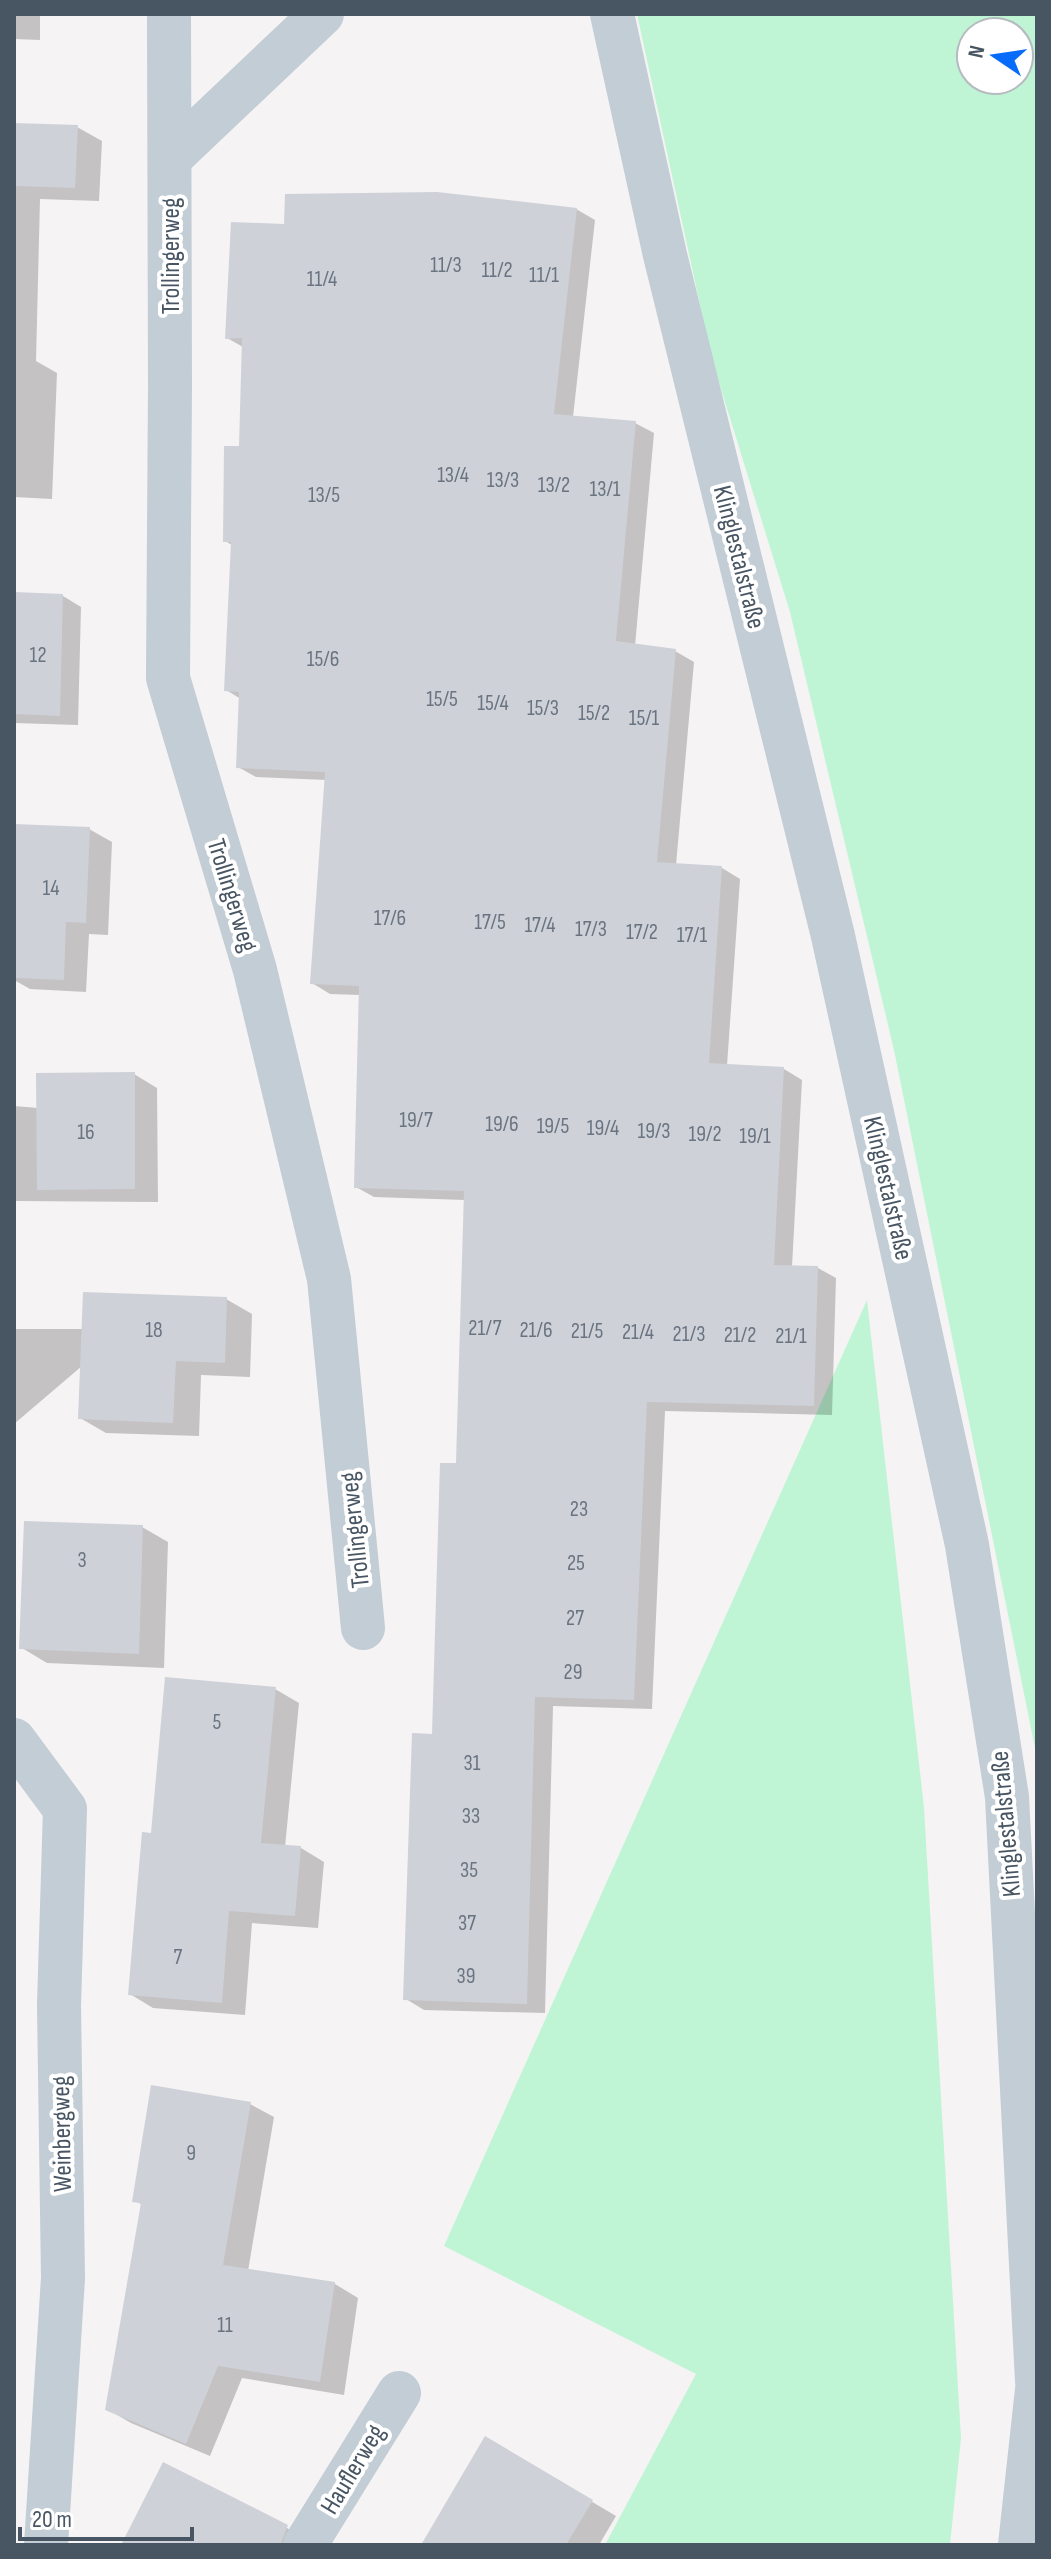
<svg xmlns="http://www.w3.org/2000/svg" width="1051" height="2559" viewBox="0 0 1051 2559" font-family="'Sofia Sans Condensed',sans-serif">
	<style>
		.green { fill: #bff5d5; fill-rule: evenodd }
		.shadow { fill: #0003 }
		.building { fill: #ced1d8 }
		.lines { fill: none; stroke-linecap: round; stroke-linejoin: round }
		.minor { stroke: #c2cdd5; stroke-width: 44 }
		.labels { text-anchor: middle; stroke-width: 8; stroke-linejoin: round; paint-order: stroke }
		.number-label { font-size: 22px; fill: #6a7480 }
		.street-label { font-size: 26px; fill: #485563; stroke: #fff }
	</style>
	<rect width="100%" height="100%" fill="#f5f3f3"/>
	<!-- green -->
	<g class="green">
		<path d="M 637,14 L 1037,14 L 1037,1758 L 894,1050 L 790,612 L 712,360 ZM 971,32 L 1019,32 L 1019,80 L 971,80 Z"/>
		<path d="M 867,1300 L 924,1808 L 961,2438 L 950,2545 L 605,2545 L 696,2374 L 444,2246 Z"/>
	</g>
	<!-- shadow -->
	<g class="shadow">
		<path d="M 14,14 L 40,14 L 40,40 L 14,39 Z"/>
		<path d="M 14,125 L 77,127 L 102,141 L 99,201 L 40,199 L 36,361 L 57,373 L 52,499 L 14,497 Z"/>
		<path d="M 576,209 L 595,220 L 573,417 L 635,423 L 654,433 L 635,646 L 675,651 L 694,662 L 676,865 L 722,868 L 740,879 L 727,1066 L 784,1069 L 802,1080 L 792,1267 L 818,1268 L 836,1278 L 832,1415 L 665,1411 L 652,1709 L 553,1706 L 545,2013 L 424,2010 L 406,1999 L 434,1736 L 458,1465 L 465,1200 L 374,1197 L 356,1187 L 361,995 L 330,994 L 312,983 L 326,780 L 256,777 L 238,767 L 241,699 L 226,690 L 232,545 L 225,541 L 241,448 L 243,347 L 227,338 L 286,226 Z"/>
		<path d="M 14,594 L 63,596 L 81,607 L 78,725 L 14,723 Z"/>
		<path d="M 14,826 L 89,829 L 112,842 L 108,935 L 89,934 L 86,992 L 30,989 L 14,980 Z"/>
		<path d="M 134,1074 L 157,1088 L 158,1202 L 14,1201 L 14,1106 L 38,1108 Z"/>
		<path d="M 226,1299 L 252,1314 L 250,1377 L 201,1375 L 199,1436 L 106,1433 L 80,1418 L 82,1366 L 14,1424 L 14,1329 L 84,1329 Z"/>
		<path d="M 142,1527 L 168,1542 L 164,1668 L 47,1663 L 22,1648 Z"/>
		<path d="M 275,1689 L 299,1703 L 285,1847 L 301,1848 L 324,1862 L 318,1928 L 252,1923 L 245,2015 L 153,2008 L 130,1994 Z"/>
		<path d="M 250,2104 L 274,2117 L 248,2271 L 335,2284 L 358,2298 L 344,2395 L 242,2378 L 210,2456 L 131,2423 L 107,2409 L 143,2205 L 135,2201 Z"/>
		<path d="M 486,2439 L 616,2516 L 599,2545 L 424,2545 Z"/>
		<path d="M 277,2522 L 302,2537 L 298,2545 L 124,2545 Z"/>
	</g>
	<!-- building -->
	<g class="building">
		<path d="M 14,123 L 78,125 L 75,188 L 14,186 Z"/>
		<path d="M 437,192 L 577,208 L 554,414 L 636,421 L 616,641 L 676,649 L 657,862 L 722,866 L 709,1063 L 784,1067 L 774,1265 L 818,1266 L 814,1406 L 647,1402 L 634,1700 L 535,1697 L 527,2004 L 403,2000 L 412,1733 L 432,1734 L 440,1463 L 456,1463 L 464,1191 L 354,1188 L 359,986 L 310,984 L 325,772 L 236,768 L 239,692 L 224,691 L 231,542 L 223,542 L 224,446 L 239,446 L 242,338 L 225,339 L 231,222 L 284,224 L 285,194 Z"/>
		<path d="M 14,592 L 63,594 L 60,716 L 14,714 Z"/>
		<path d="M 14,824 L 90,827 L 86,923 L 66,922 L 64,980 L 14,978 Z"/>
		<path d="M 135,1072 L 135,1189 L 37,1190 L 36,1073 Z"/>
		<path d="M 83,1292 L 227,1297 L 225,1363 L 176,1361 L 173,1423 L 78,1419 Z"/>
		<path d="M 24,1521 L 143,1525 L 139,1654 L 19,1649 Z"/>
		<path d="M 165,1677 L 276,1687 L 261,1843 L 301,1846 L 295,1916 L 229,1911 L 222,2003 L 128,1995 L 142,1832 L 151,1833 Z"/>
		<path d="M 151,2085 L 251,2102 L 223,2265 L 335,2282 L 320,2382 L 218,2366 L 186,2444 L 105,2410 L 141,2203 L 132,2202 Z"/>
		<path d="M 485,2436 L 593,2500 L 566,2545 L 421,2545 Z"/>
		<path d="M 163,2462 L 288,2525 L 280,2545 L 121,2545 Z"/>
	</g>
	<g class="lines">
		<!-- minor -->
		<g class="minor">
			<path d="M 169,14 L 170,385 L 168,678 L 255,970 L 329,1279 L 363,1628"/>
			<path d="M 612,14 L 665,255 L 833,936 L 967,1545 L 1007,1797 L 1037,2381"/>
			<path d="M 170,158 L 322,14"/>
			<path d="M 14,1740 L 65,1809 L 59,2005 L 63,2278 L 46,2545"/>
			<path d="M 305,2545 L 399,2393"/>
			<path d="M 1020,2545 L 1037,2390"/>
		</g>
	</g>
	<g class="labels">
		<!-- number labels -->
		<g class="number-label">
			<text x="446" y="272">11/3</text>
			<text x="497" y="277">11/2</text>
			<text x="544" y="282">11/1</text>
			<text x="322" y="286">11/4</text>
			<text x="453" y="482">13/4</text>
			<text x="503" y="487">13/3</text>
			<text x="554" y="492">13/2</text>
			<text x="605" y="496">13/1</text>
			<text x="324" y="502">13/5</text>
			<text x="38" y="662">12</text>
			<text x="323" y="666">15/6</text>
			<text x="442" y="706">15/5</text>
			<text x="493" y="710">15/4</text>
			<text x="543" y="715">15/3</text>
			<text x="594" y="720">15/2</text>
			<text x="644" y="725">15/1</text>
			<text x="51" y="895">14</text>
			<text x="390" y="925">17/6</text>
			<text x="490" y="929">17/5</text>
			<text x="540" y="932">17/4</text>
			<text x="591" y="936">17/3</text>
			<text x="642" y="939">17/2</text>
			<text x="692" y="942">17/1</text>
			<text x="416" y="1127">19/7</text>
			<text x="502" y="1131">19/6</text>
			<text x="553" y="1133">19/5</text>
			<text x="603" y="1135">19/4</text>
			<text x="654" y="1138">19/3</text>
			<text x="86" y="1139">16</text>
			<text x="705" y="1141">19/2</text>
			<text x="755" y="1143">19/1</text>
			<text x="485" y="1335">21/7</text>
			<text x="154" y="1337">18</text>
			<text x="536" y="1337">21/6</text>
			<text x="587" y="1338">21/5</text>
			<text x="638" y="1339">21/4</text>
			<text x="689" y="1341">21/3</text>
			<text x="740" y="1342">21/2</text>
			<text x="791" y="1343">21/1</text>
			<text x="579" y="1516">23</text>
			<text x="82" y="1567">3</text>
			<text x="576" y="1570">25</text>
			<text x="575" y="1625">27</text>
			<text x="573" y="1679">29</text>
			<text x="217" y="1729">5</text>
			<text x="472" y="1770">31</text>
			<text x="471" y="1823">33</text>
			<text x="469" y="1877">35</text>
			<text x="467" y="1930">37</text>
			<text x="178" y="1964">7</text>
			<text x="466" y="1983">39</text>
			<text x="191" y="2160">9</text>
			<text x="225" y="2332">11</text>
		</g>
		<!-- street labels -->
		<g class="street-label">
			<text transform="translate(170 256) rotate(-90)" y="9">Trollingerweg</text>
			<text transform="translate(740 557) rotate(76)" y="9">Klinglestalstraße</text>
			<text transform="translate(233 895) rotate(73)" y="9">Trollingerweg</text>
			<text transform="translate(889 1188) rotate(77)" y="9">Klinglestalstraße</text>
			<text transform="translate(354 1530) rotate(-96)" y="9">Trollingerweg</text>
			<text transform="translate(1005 1824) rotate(-95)" y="9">Klinglestalstraße</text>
			<text transform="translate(61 2134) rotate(-91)" y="9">Weinbergweg</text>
			<text transform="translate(352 2469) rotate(-59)" y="9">Hauflerweg</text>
		</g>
	</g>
	<!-- border -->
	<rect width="1051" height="2559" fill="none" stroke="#485563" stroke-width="32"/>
	<!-- north arrow -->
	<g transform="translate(995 56) rotate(283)"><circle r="38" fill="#ffffff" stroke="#b6bbc1" stroke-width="2"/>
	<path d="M0-6L14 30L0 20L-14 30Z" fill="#086cfa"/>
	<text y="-12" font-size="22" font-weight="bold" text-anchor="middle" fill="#485563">N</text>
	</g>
	<!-- scale -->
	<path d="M20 2527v12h172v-12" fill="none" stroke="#485563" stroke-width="4"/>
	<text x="32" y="2527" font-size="24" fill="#485563" stroke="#ffffff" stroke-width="6" paint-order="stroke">20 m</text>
</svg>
